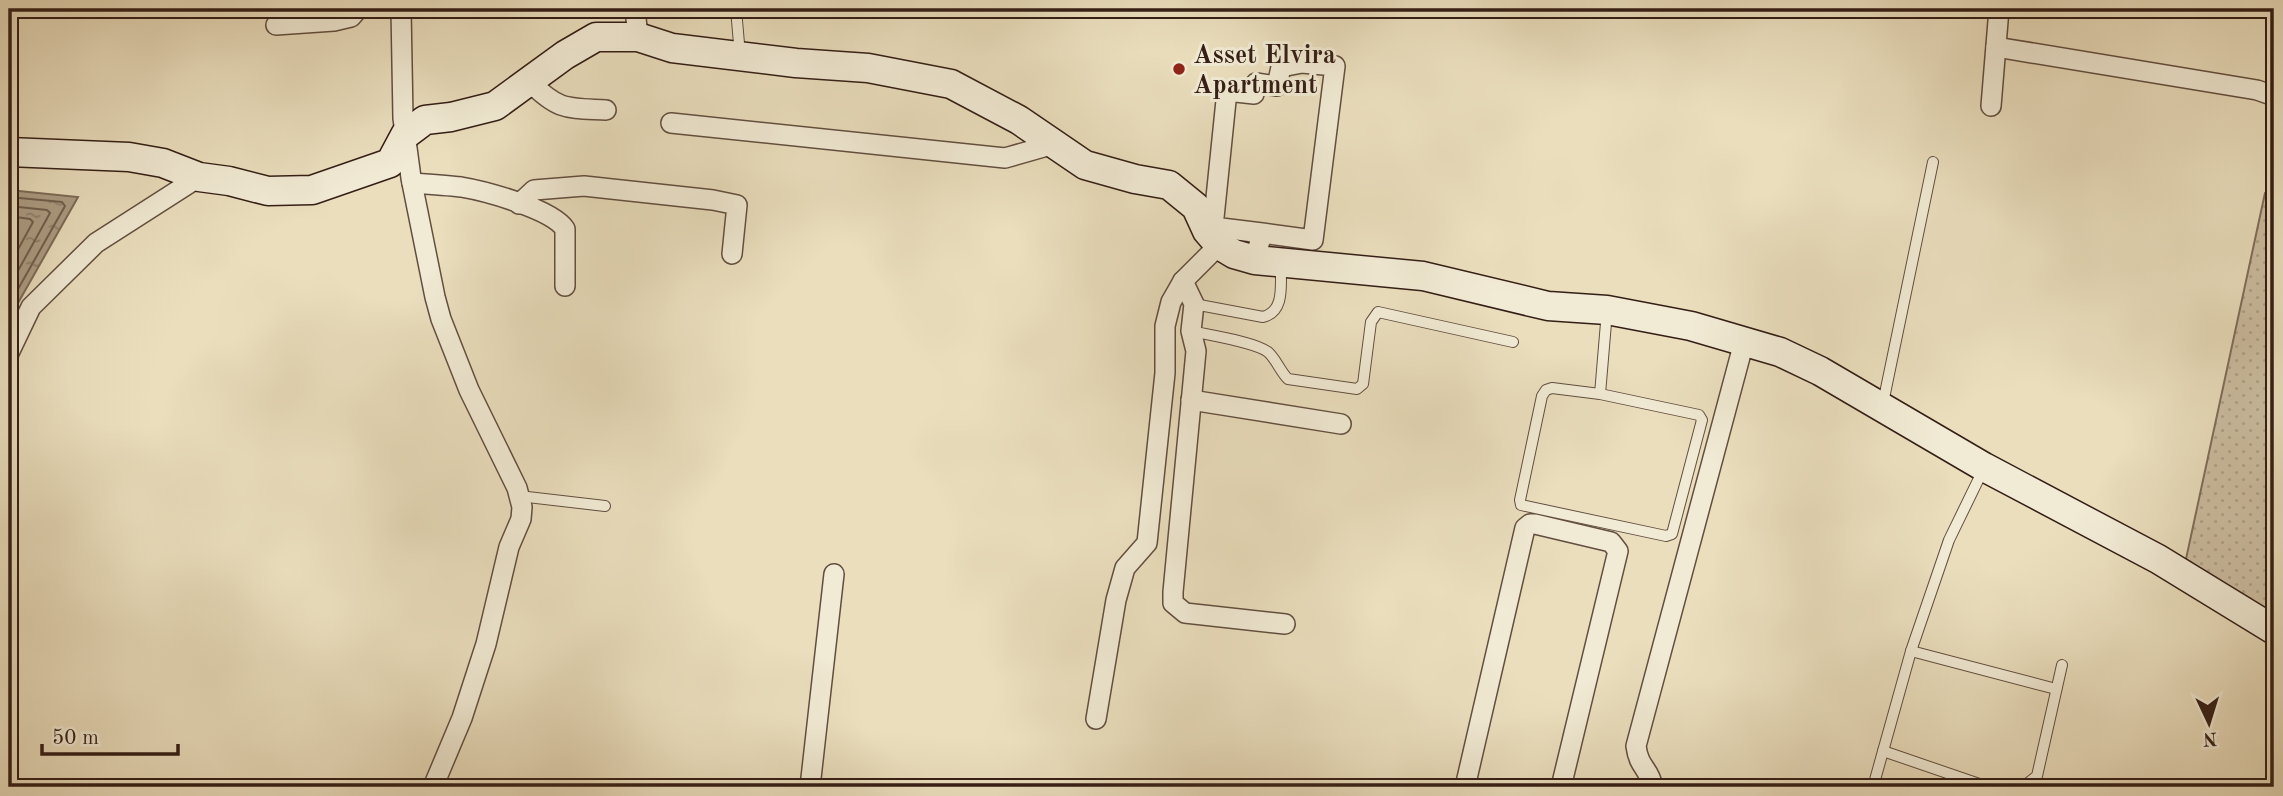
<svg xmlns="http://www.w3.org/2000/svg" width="2283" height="796" viewBox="0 0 2283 796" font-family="'Old Standard TT',serif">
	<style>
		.grass { fill: url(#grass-dots); stroke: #806e5c; stroke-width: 2 }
		.water { fill: url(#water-ripples); stroke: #7c6a58; stroke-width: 2 }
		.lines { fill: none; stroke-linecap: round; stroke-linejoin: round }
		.shore { stroke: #705e4d; stroke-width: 2 }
		.lane-casing { stroke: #624e40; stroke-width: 12 }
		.street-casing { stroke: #624e40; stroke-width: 22 }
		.secondary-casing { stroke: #341e16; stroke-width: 31 }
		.lane { stroke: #f1ead4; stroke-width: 10 }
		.street { stroke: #f1ead4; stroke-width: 19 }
		.secondary { stroke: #f1ead4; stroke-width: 28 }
		.poi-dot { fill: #8f2418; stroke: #f1ead4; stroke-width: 2.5 }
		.labels { text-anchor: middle; stroke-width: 6; stroke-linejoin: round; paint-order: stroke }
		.poi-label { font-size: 26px; font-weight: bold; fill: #341e16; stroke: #f1ead4; text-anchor: start }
	</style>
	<defs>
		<pattern id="grass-dots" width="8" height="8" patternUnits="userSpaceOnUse" patternTransform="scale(1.75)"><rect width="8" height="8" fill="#cbbda1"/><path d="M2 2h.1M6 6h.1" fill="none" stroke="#afa28a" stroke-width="1.8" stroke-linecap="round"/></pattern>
		<pattern id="water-ripples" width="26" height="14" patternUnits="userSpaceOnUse" patternTransform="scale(1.75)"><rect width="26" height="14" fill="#ac9d84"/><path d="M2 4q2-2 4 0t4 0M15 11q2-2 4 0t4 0" fill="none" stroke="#8d7f6b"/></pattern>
	</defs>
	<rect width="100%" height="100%" fill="#eadebd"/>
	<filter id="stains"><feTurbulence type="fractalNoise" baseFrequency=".00286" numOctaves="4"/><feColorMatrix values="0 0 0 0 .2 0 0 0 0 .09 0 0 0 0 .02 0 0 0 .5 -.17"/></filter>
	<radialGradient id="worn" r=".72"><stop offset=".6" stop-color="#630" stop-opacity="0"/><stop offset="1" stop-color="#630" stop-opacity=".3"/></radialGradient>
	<!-- grass -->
	<path class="grass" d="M 2274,190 L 2274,620 L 2186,559 L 2265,193 Z"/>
	<!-- water -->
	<path class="water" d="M 9,190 L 78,197 L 9,319 Z"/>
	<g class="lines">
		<!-- shore -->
		<g class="shore">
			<path d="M 9,197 L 62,202 L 65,206 L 9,305"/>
			<path d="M 9,206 L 47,210 L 50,213 L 9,287"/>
			<path d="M 9,216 L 30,219 L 33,222 L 9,266"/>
		</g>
		<defs>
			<g id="lane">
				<path d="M 736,9 L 740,55"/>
				<path d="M 1194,304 L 1263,317 C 1286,311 1280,283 1281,264"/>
				<path d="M 1191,331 C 1209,335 1255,342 1268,352 C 1276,359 1280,371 1288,379 L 1357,389 L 1363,384 L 1371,322 L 1378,312 L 1513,342"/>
				<path d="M 1552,388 L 1600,394 L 1699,415 L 1702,420 L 1672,534 L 1666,536 L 1521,505 L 1520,500 L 1542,396 L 1546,390 Z"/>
				<path d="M 1600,394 L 1607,311"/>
				<path d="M 1883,403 L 1933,162"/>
				<path d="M 519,496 L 605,506"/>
				<path d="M 1911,651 L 2056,689"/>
				<path d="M 1883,751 L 1988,787"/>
				<path d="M 1873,787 L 1911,651 L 1949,540 L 1984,468"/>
				<path d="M 2023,787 L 2037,776 L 2062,665"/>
			</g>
			<g id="street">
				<path d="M 401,9 L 403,118 L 411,178 L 435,297 L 441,319 L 469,390 L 517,488 L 522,507 L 521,519 L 509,547 L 486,644 L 462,718 L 433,787"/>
				<path d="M 635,9 L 638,37"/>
				<path d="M 276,25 L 334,21 L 351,17 L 358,9"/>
				<path d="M 1996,47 L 2257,90 L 2274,96"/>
				<path d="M 530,82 C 559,111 567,108 606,110"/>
				<path d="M 1991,106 L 1999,9"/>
				<path d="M 671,123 L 1005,158 L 1054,144"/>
				<path d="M 412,183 C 428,184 445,185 461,187 C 485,191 552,209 565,229 L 565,286"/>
				<path d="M 519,204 L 534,190 L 584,186 L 713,200 L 737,205 L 732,254"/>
				<path d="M 1255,260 L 1262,233 L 1313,240 L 1335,66 L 1302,63 L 1281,67 L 1277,86 L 1256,83 L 1254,94 L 1227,91 L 1213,227 L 1262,233"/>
				<path d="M 1183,281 L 1194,304 L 1191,331 L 1196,351 L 1173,592 L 1173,603 L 1185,613 L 1285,624"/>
				<path d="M 9,353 L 31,307 L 96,243 L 199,177"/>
				<path d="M 1191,400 L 1341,424"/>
				<path d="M 1096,719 L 1116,600 L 1125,568 L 1147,543 L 1165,373 L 1165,326 L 1171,302 L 1183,281 L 1219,245"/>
				<path d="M 810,787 L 834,574"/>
				<path d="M 1465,787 L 1525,528 L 1530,524 L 1535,524 L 1611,542 L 1618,551 L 1561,787"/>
				<path d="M 1653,787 C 1649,767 1639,769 1636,746 L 1744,342"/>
			</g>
			<path id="secondary" d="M 9,152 L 129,157 L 163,163 L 199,177 L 229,181 L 268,191 L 312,190 L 390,163 L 405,135 L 425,120 L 451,117 L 495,106 L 565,55 L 596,37 L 638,37 L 672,48 L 796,63 L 868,68 L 951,84 L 1019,120 L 1085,165 L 1135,179 L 1169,185 L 1196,207 L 1207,231 L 1219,245 L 1234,254 L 1255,260 L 1423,276 L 1548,306 L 1607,310 L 1691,326 L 1780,352 L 1820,371 L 1984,467 L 2158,559 L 2274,630"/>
		</defs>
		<!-- lane casing -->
		<use href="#lane" class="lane-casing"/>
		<!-- street casing -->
		<use href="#street" class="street-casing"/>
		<!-- secondary casing -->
		<use href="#secondary" class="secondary-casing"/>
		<!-- lane -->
		<use href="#lane" class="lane"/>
		<!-- street -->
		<use href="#street" class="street"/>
		<!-- secondary -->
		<use href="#secondary" class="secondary"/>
	</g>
	<!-- markers -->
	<circle class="poi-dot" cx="1179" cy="69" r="7"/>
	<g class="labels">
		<!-- poi labels -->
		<g class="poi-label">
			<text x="1193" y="63">Asset Elvira<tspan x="1193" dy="30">Apartment</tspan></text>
		</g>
	</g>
	<!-- margin -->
	<rect width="2283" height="796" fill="none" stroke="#eadebd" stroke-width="35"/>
	<rect x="10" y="10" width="2262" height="775" fill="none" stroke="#341e16" stroke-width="3.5"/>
	<rect x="18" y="18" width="2248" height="761" fill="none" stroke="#341e16" stroke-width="2"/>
	<!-- north arrow -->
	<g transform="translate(2209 723) rotate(176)" stroke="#f1ead4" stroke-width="5" paint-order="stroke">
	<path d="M0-5L12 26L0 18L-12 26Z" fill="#341e16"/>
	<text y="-10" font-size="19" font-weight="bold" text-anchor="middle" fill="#341e16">N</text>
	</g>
	<!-- scale -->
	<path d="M42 744v10h136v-10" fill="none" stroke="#341e16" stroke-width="3.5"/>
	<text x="52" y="744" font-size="21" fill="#341e16" stroke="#f1ead4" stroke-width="5" paint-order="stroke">50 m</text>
	<rect width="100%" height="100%" filter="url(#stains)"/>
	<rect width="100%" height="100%" fill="url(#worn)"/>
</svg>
